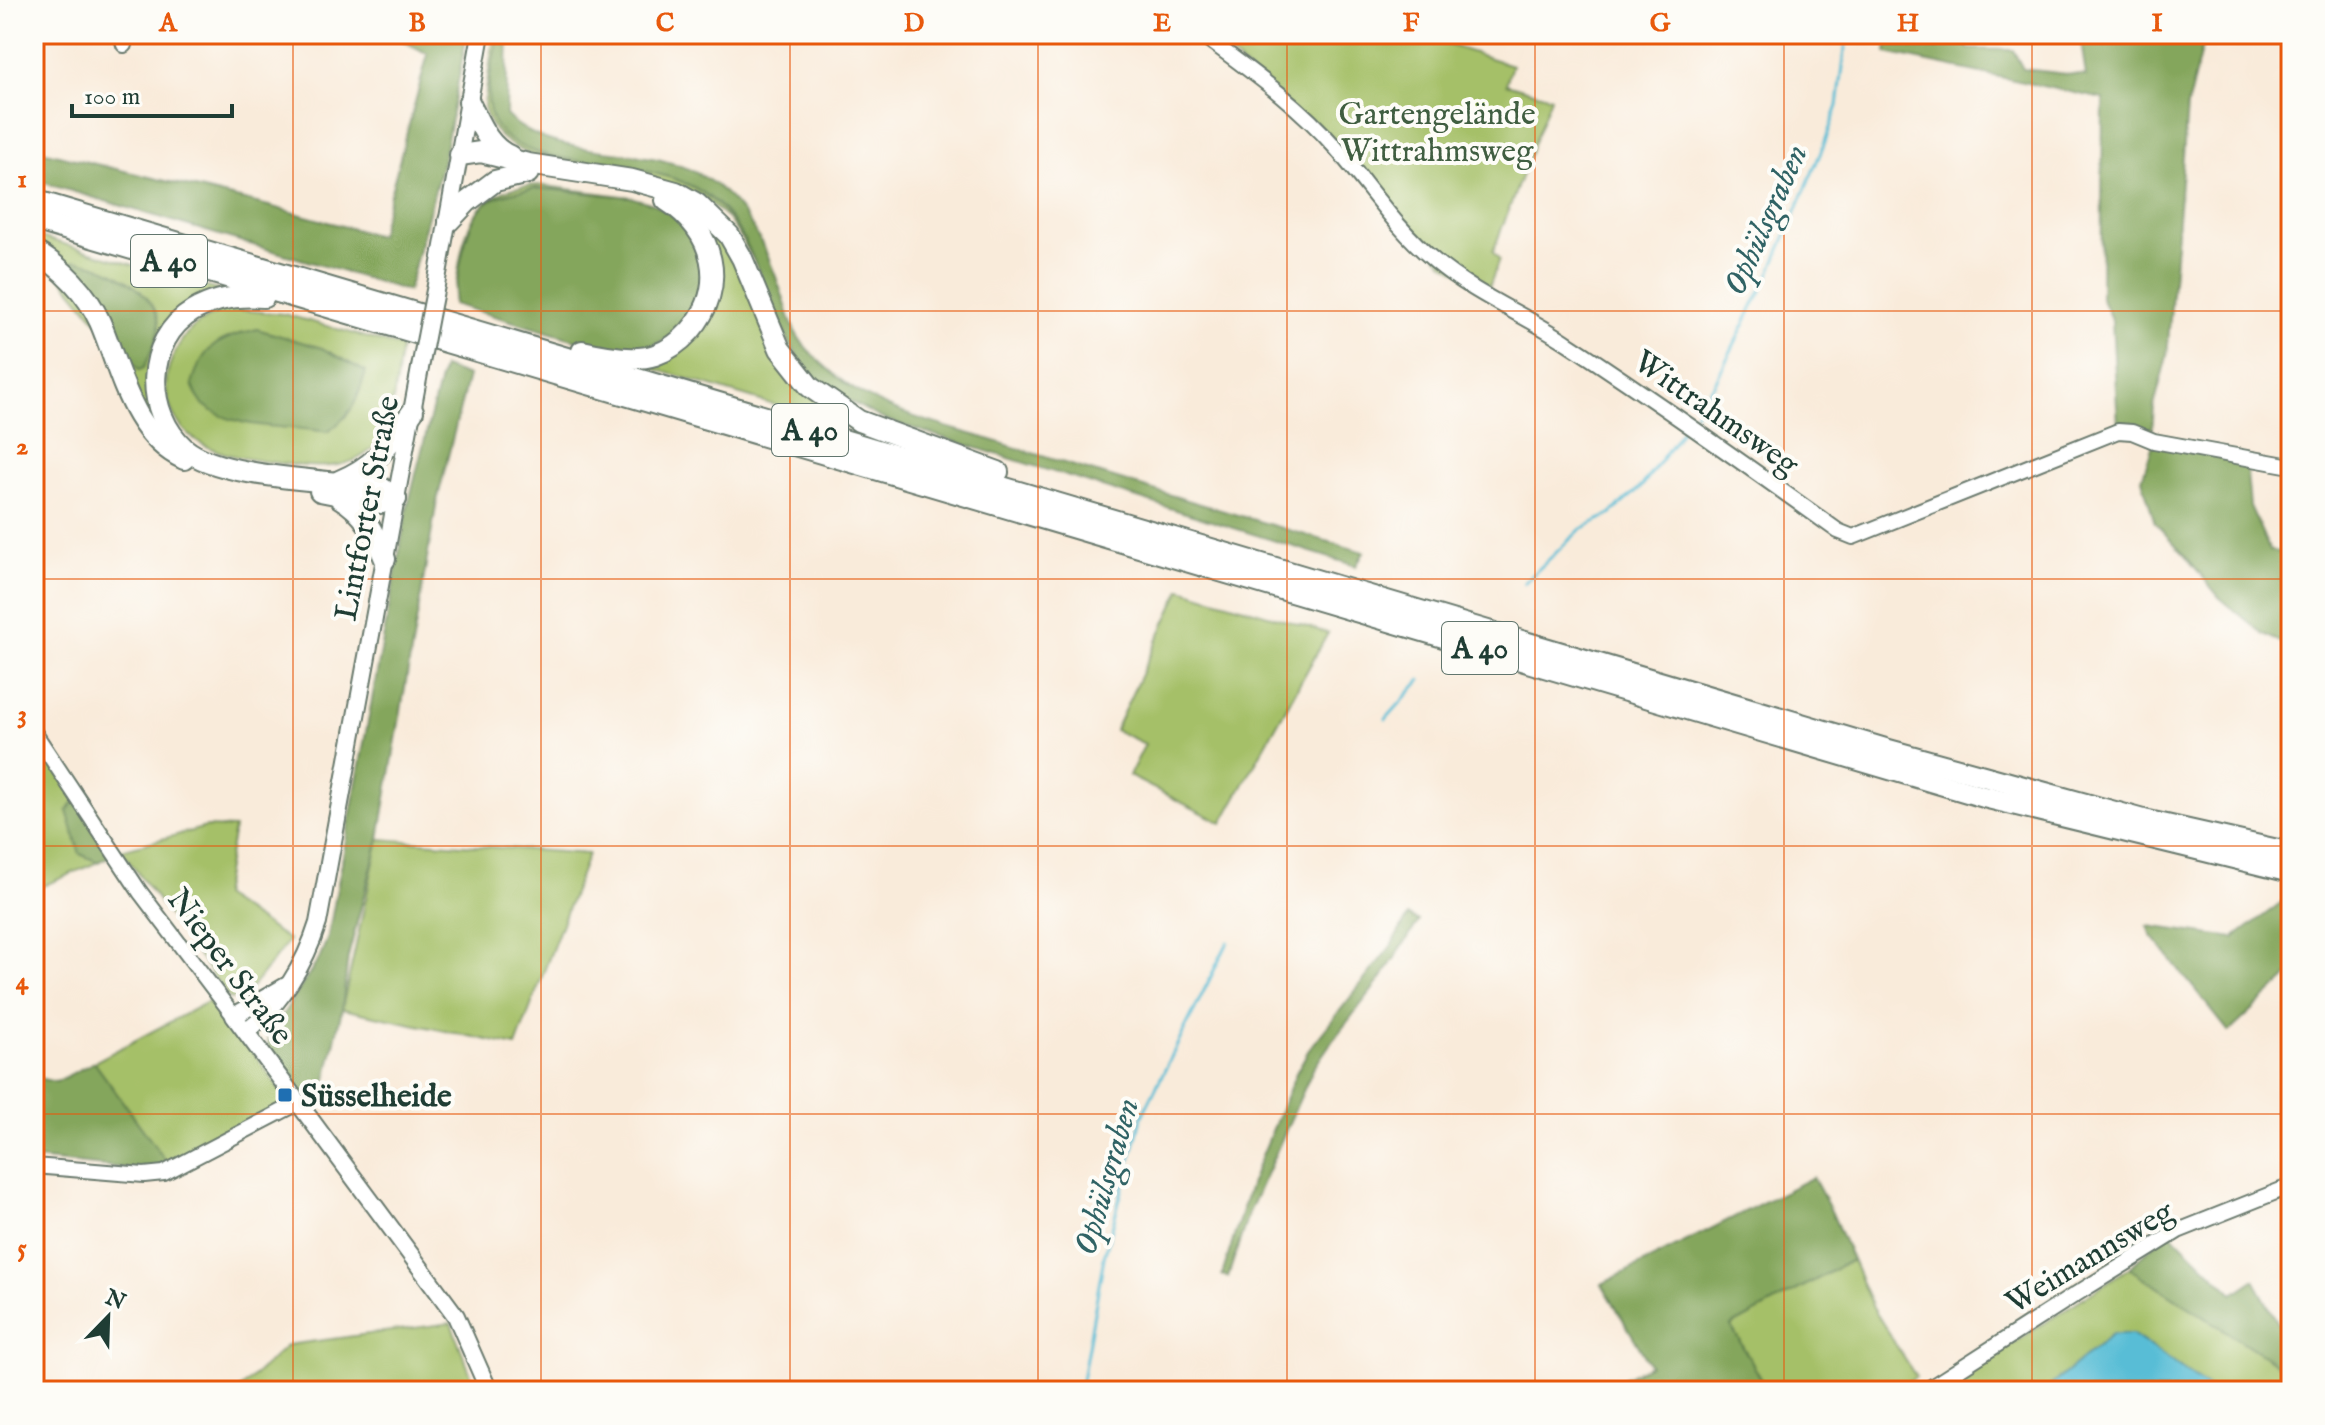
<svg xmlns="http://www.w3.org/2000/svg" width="2325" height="1425" viewBox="0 0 2325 1425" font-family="'IM FELL English',serif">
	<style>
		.green { fill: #a5c067; stroke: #627e4e; stroke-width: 2; fill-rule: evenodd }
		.forest { fill: #84a65c; stroke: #527248; stroke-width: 2 }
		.water { fill: #58bdd6; stroke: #3c7d85; stroke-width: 2 }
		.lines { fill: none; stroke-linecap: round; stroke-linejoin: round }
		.stream { stroke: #58bdd6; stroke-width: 3 }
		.minor-casing { stroke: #6b7a6e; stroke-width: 18 }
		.major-casing { stroke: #6b7a6e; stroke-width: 20 }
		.highway-casing { stroke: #6b7a6e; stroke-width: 24 }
		.minor { stroke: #fff; stroke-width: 14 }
		.major { stroke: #fff; stroke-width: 16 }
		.highway { stroke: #fff; stroke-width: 20 }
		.major-bridge-casing { stroke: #6b7a6e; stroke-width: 20; stroke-linecap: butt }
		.major-bridge { stroke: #fff; stroke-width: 16 }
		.grid { fill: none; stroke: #e8590c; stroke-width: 2; stroke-opacity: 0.55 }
		.poi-dot { fill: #1f6fb2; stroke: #fdfcf7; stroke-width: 3 }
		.labels { text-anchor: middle; stroke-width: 8; stroke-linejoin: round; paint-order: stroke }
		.shield { fill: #fdfcf7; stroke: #62766e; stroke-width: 2 }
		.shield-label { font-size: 30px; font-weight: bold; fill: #1f3d34 }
		.park-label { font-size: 32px; fill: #405e41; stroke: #fdfcf7 }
		.street-label { font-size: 32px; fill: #1f3d34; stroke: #fdfcf7 }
		.poi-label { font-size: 32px; font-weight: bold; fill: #1f3d34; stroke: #fdfcf7; text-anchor: start }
		.water-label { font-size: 34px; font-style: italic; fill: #306365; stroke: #fdfcf7 }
		.neatline { fill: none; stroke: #e8590c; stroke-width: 3 }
		.grid-label { font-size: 26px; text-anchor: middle; font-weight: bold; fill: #e8590c }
	</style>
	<rect width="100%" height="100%" fill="#fdfcf7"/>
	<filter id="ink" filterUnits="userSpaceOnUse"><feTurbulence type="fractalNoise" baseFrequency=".0125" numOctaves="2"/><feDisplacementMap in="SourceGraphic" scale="16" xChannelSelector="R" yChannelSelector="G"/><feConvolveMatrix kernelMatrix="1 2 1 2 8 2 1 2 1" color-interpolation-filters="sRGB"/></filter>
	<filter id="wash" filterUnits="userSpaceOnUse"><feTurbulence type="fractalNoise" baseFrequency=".006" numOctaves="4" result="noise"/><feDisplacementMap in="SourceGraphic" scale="32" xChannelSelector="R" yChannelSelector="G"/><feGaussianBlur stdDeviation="1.8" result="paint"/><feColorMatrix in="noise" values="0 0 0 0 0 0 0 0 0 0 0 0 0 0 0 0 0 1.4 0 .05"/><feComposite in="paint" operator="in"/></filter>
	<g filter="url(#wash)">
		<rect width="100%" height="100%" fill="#f9ebda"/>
		<!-- green -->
		<g class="green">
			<path d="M 494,34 L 498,34 L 489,102 C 498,113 524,147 535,152 C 549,160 573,159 589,162 C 680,175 720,181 759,271 L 741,238 L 728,219 L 701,196 L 540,158 C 514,149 488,135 484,105 Z"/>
			<path d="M 1209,34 L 1437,34 L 1436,41 L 1512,65 L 1506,84 L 1551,97 L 1493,252 L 1499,260 L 1488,290 L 1444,263 L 1378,192 Z"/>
			<path d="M 538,185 L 630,197 C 592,193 508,175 480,210 C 461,234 459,274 453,304 C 463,245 462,187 538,185 Z"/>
			<path d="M 688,208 L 725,237 L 766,330 L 860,431 L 632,362 L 684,347 Z"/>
			<path d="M 34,235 L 234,295 L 169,327 L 159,422 L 148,421 L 111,338 L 34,245 ZM 73,268 L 159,329 L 125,351 C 112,320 101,290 73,268 Z"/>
			<path d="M 228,309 L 284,314 L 401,347 C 396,374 394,420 378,442 C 353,475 306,467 270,462 C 248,459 226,456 206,446 C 173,430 157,393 172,359 C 184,330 198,320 228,309 Z"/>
			<path d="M 1181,589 L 1328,633 L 1222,823 L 1129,776 L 1145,744 L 1115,730 Z"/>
			<path d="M 34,740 L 77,797 L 80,854 L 98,862 L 34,890 Z"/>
			<path d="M 206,827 L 234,828 L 222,896 L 289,940 L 247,994 L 230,999 L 121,850 Z"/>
			<path d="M 379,839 L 588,854 L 516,1046 L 342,1009 Z"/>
			<path d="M 215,998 L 288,1101 L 170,1167 L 94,1062 Z"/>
			<path d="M 1852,1260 L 1873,1308 L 1916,1377 L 1894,1391 L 1768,1391 L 1731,1326 Z"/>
			<path d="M 2129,1268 L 2291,1373 L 2291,1391 L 2214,1391 L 2132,1334 L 2067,1373 L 2044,1391 L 1940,1391 Z"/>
			<path d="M 451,1323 L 477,1391 L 238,1391 L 287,1345 Z"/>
			<path d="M 1724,1375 L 1734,1391 L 1698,1391 Z"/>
		</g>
		<!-- forest -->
		<g class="forest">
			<path d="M 390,34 L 467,34 L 444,156 L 408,291 L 34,180 L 34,149 L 269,206 L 379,236 L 428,54 Z"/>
			<path d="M 498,34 L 508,34 L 506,115 C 557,166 650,138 710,181 C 748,208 767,249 781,291 C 786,304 789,319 795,331 C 804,349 821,363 836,376 C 879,413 951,427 1004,444 C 1123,482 1244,517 1364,552 L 1356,566 L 883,419 C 856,405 829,392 808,369 C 761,317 764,234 704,193 C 684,180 658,173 635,169 C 596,160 509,163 492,118 C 482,94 495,58 498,34 Z"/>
			<path d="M 2080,34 L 2205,34 L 2187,107 L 2167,356 L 2154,406 L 2152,433 L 2118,425 L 2112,321 L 2101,298 L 2103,99 L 1886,53 L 1887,44 L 1936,49 L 1946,38 L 1959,40 L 1969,49 L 2013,50 L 2023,69 L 2086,76 Z"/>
			<path d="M 534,188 L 630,197 L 654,204 L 677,218 L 693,234 L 705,275 L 694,316 L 675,335 L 652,346 L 627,350 L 589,344 L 453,304 C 459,277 463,228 481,208 C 494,194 517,192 534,188 Z"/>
			<path d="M 74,261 C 104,262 159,292 159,326 C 159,339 149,356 144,368 L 139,370 C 119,348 114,317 97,292 C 90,281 77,274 71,264 Z"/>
			<path d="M 257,329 L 322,348 L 366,372 C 355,404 355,411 328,432 C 290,425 234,431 204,405 C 198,400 195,391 192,384 C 203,344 220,339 257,329 Z"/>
			<path d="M 443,367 L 468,376 L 437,501 L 379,839 L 348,957 L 342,1009 L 326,1080 L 312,1108 L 268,1050 L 268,1037 L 319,959 L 328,937 L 408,505 Z"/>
			<path d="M 2153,444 L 2246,462 L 2250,506 L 2270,551 L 2291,553 L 2291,647 L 2263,634 L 2219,597 L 2185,555 L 2155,523 L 2142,479 Z"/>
			<path d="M 77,797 L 114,854 L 98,862 L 80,854 L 67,811 Z"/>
			<path d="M 2291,895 L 2291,974 L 2229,1032 L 2152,936 L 2148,926 L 2234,938 Z"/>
			<path d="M 1408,916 L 1419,921 L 1381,979 L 1330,1044 L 1313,1069 L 1248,1215 L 1228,1277 L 1222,1275 L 1251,1182 L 1296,1073 L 1308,1051 L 1391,946 Z"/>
			<path d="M 94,1062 L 170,1167 L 145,1170 L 34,1159 L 34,1077 L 56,1082 Z"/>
			<path d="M 1813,1177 L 1832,1213 L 1852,1260 L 1731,1326 L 1768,1391 L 1734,1391 L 1724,1376 L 1698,1391 L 1599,1391 L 1650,1365 L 1602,1284 Z"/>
			<path d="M 2169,1231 L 2233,1294 L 2254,1280 L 2283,1332 L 2291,1336 L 2291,1373 L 2129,1268 Z"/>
		</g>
		<!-- water -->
		<path class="water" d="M 2112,1334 L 2132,1334 L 2214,1391 L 2044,1391 Z"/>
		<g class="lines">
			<!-- stream -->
			<g class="stream">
				<path d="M 1695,413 L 1715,383 L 1771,271 L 1823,147 L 1838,106 L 1847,34"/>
				<path d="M 1524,583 L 1581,529 L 1609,515 L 1642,486 L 1683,429"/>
				<path d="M 1386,719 L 1421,680"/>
				<path d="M 1080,1391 L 1104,1257 L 1142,1116 L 1228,942"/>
			</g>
		</g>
	</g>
	<g filter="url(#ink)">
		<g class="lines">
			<defs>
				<g id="minor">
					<path d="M 121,34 L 124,45"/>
					<path d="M 1201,34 C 1248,69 1297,103 1335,147 C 1368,185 1396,229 1435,261 C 1475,295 1526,315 1569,344 C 1661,404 1749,467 1838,531 L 1853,537 L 2118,431 L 2132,432 L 2154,441 L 2291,466"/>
					<path d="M 34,732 L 140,892 L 234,1016"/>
					<path d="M 34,1166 L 144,1175 L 164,1173 L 298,1103"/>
					<path d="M 1925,1391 L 2073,1296 L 2178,1231 L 2291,1186"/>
				</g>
				<g id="major">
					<path d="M 436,285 L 481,34"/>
					<path d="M 286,986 L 234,1016 L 456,1316 L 489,1391"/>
					<path d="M 246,1032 C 280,1005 305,965 318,923 L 420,368"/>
				</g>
				<g id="highway">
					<path d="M 469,102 C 479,122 488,147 510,156"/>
					<path d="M 460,155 L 481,152 L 528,164 L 632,180 L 676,192 L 697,204 L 729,235 L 742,258 L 780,349 L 810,387 L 859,421 L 998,472"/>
					<path d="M 34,200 L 1889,750 L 2144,820 L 2291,853"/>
					<path d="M 34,220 L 1984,797 L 2291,872"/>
					<path d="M 449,221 L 467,202 L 495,181 L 528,173"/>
					<path d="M 34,251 C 62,267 87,293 100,322 C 121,371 131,434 184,459"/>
					<path d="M 264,297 C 240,295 215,298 193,311 C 144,340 144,413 185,449 C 221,479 333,480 382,488 L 396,499"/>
					<path d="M 582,351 C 603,356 634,362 655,355 C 670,350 680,342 690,331 C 729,286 714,230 666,200"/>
					<path d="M 339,481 C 378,465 389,444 413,411"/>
					<path d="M 320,491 L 381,503 L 396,499"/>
					<path d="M 340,498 C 365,513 374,532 385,559"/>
				</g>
			</defs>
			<!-- minor casing -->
			<use href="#minor" class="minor-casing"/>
			<!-- major casing -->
			<use href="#major" class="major-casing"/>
			<!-- highway casing -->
			<use href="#highway" class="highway-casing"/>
			<!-- minor -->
			<use href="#minor" class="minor"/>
			<!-- major -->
			<use href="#major" class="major"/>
			<!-- highway -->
			<use href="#highway" class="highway"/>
			<defs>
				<path id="major-bridge" d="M 420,368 L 436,285"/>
			</defs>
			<!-- major-bridge casing -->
			<use href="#major-bridge" class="major-bridge-casing"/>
			<!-- major-bridge -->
			<use href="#major-bridge" class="major-bridge"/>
		</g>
	</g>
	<!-- grid -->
	<path class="grid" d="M 293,34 L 293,1391M 541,34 L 541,1391M 790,34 L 790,1391M 1038,34 L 1038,1391M 1287,34 L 1287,1391M 1535,34 L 1535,1391M 1784,34 L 1784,1391M 2032,34 L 2032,1391M 34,311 L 2291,311M 34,579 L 2291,579M 34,846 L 2291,846M 34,1114 L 2291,1114"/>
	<!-- markers -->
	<rect class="poi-dot" x="277" y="1087" width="16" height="16" rx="4"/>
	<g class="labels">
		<!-- shield labels -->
		<g class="shield">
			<rect x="131" y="235" width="76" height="52" rx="6"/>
			<rect x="772" y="404" width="76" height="52" rx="6"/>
			<rect x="1442" y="622" width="76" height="52" rx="6"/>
		</g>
		<g class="shield-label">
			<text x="169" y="271">A 40</text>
			<text x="810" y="440">A 40</text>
			<text x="1480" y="658">A 40</text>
		</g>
		<!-- park labels -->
		<g class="park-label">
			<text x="1437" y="124">Gartengelände<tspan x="1437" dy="37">Wittrahmsweg</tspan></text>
		</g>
		<!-- street labels -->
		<g class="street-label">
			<text transform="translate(1717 412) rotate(35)" y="11">Wittrahmsweg</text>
			<text transform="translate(366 508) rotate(-79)" y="11">Lintforter Straße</text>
			<text transform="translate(231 966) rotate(53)" y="11">Nieper Straße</text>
			<text transform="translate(2089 1256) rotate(-31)" y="11">Weimannsweg</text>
		</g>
		<!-- poi labels -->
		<g class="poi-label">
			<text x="301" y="1106">Süsselheide</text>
		</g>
		<!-- water labels -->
		<g class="water-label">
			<text transform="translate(1764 219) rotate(-66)" y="12">Ophülsgraben</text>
			<text transform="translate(1105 1176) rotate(-74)" y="12">Ophülsgraben</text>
		</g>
	</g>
	<!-- margin -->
	<rect width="2325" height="1425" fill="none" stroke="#fdfcf7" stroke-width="88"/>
	<!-- north arrow -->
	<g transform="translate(108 1317) rotate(23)" stroke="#fdfcf7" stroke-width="6" paint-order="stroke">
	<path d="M0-6L14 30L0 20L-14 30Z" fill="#1f3d34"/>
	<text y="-12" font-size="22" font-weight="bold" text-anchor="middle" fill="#1f3d34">N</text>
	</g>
	<!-- scale -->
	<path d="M72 104v12h160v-12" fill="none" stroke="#1f3d34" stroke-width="4"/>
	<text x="84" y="104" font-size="24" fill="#1f3d34" stroke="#fdfcf7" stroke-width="6" paint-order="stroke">100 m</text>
	<rect x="44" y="44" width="2237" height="1337" class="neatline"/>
	<g class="grid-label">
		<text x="168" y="31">A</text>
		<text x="417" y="31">B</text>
		<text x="665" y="31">C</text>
		<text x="914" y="31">D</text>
		<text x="1162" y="31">E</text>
		<text x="1411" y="31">F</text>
		<text x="1660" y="31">G</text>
		<text x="1908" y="31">H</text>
		<text x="2157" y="31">I</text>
		<text x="22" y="187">1</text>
		<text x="22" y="454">2</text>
		<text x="22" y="722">3</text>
		<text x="22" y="989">4</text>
		<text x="22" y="1256">5</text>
	</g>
</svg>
